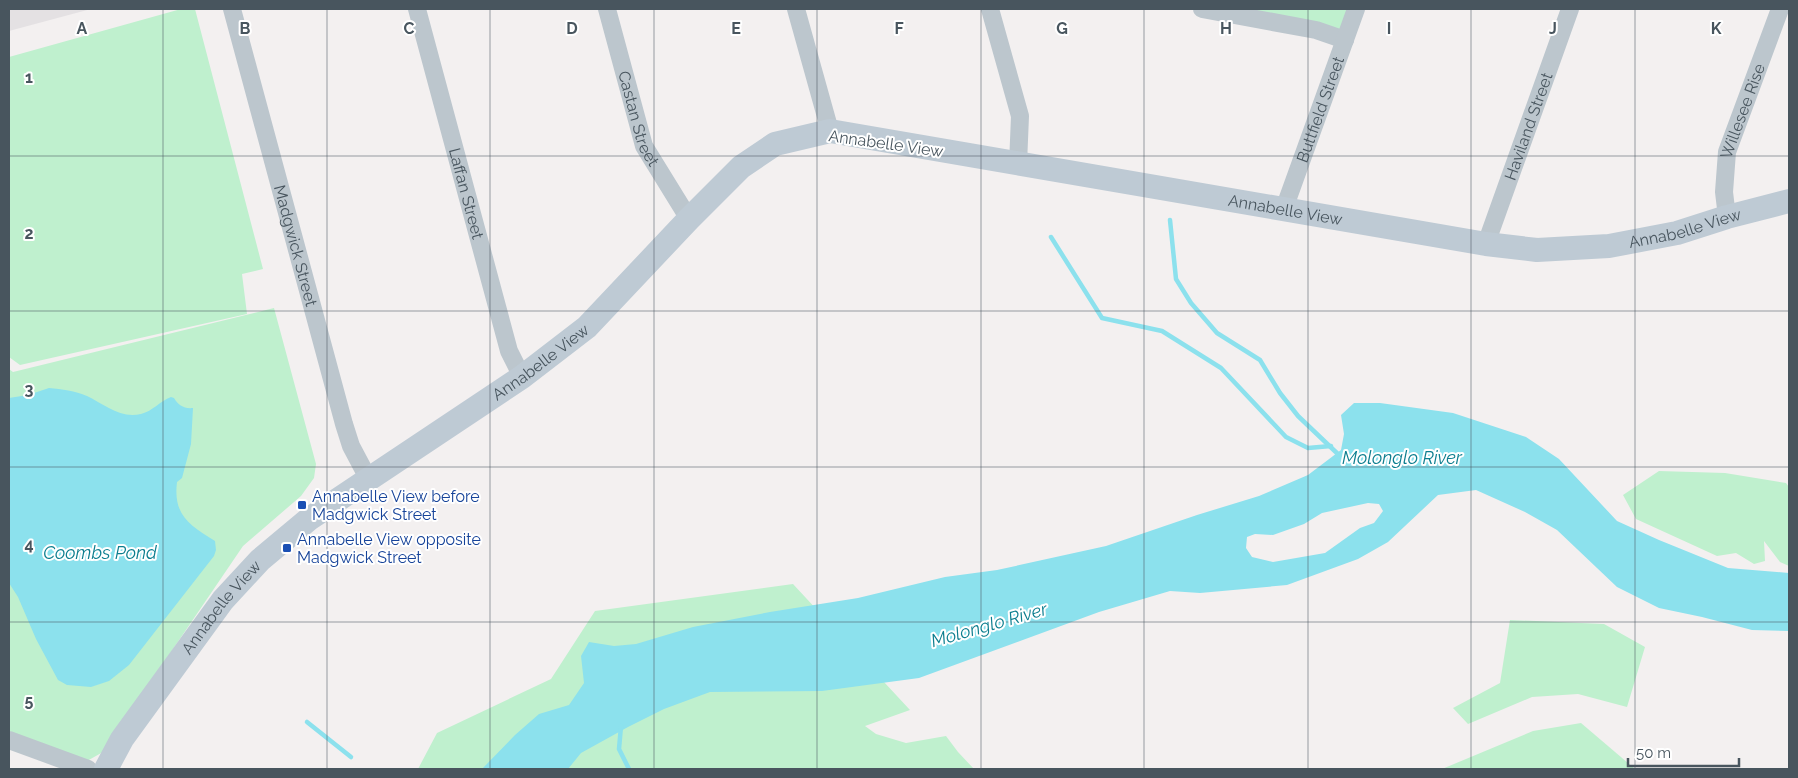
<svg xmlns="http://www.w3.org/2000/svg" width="1798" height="778" viewBox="0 0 1798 778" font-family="Raleway,sans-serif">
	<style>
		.education { fill: #e4e1e3 }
		.green { fill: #bff0ce }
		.water { fill: #8ce1ed; fill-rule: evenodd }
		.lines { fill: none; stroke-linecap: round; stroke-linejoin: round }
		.stream { stroke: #8ce1ed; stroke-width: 4.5 }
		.street { stroke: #bcc6cd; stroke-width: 18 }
		.secondary { stroke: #becad4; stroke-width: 24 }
		.grid { fill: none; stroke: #48555e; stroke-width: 1; stroke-opacity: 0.55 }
		.transit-dot { fill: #1a4fb4; stroke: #fff; stroke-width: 2 }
		.labels { text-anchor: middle; stroke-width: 4; stroke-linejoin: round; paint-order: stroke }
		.street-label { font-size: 16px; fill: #48555e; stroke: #fff }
		.transit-label { font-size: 16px; fill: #164399; stroke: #fff; text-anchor: start }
		.water-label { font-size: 18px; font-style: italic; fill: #0c7e8f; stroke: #fff }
		.grid-label { font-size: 16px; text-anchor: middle; font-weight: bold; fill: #48555e; stroke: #fff; stroke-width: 4; stroke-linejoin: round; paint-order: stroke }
	</style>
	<rect width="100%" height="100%" fill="#f3f0f0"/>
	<!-- education -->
	<path class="education" d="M 9,9 L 91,9 L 9,31 Z"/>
	<!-- green -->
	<g class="green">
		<path d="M 181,9 L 195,9 L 263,269 L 242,274 L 247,314 L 20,365 L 9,357 L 9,57 Z"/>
		<path d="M 1202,9 L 1356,9 L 1345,40 Z"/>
		<path d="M 274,308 L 316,464 L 314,478 L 301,496 L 243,546 L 103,752 L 87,761 L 9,732 L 9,369 L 13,372 Z"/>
		<path d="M 1659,471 L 1725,473 L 1786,483 L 1789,487 L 1789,566 L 1780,562 L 1764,541 L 1765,561 L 1754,564 L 1736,553 L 1717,556 L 1636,519 L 1623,495 Z"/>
		<path d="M 793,584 L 910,710 L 865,726 L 876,734 L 906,743 L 946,736 L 958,752 L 974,769 L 418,769 L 437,733 L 551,679 L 595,611 Z"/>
		<path d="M 1510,620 L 1604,624 L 1645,647 L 1627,707 L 1578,694 L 1532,697 L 1468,724 L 1453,708 L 1500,683 Z"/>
		<path d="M 1581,723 L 1635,769 L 1442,769 L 1533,731 Z"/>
	</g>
	<!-- water -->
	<g class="water">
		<path d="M 49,388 C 62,389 75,391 87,396 C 104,404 120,419 141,414 C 153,411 160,401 171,397 L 174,398 C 178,405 184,409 193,408 L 191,444 L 182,478 L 177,482 C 173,515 189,525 215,541 L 216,550 L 214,556 L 129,665 L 109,681 L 91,687 L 67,685 L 58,680 L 36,639 L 18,597 L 9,583 L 9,398 L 28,395 Z"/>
		<path d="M 1354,403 L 1380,403 L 1453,413 L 1526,437 L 1559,459 L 1617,521 L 1659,540 L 1728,568 L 1789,573 L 1789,631 L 1752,630 L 1702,617 L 1659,608 L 1617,587 L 1557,530 L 1525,512 L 1476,490 L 1438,495 L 1388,542 L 1358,559 L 1287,585 L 1200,593 L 1170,591 L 1099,612 L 919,678 L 822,691 L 710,692 L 664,709 L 628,727 L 581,753 L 568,769 L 482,769 L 515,735 L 539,714 L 569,705 L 584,683 L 581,656 L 589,642 L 614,646 L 636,644 L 693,627 L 770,612 L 858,598 L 945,577 L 997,570 L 1106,546 L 1197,515 L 1259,496 L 1308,475 L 1341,450 L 1344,434 L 1341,415 ZM 1368,503 L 1379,504 L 1383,511 L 1374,523 L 1360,528 L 1325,553 L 1273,562 L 1252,557 L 1246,548 L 1247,537 L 1255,534 L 1273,535 L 1304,524 L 1322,513 Z"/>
	</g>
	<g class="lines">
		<!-- stream -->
		<g class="stream">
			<path d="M 1170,220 L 1176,279 L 1191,303 L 1217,333 L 1260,360 L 1280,393 L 1298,416 L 1340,456"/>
			<path d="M 1051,237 L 1102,318 L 1162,331 L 1221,368 L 1286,437 L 1308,448 L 1331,446"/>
			<path d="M 307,722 L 351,757"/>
			<path d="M 621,726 L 619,749 L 629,769"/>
		</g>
		<!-- street -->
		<g class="street">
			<path id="s1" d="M 232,9 L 344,424 L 351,446 L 369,480"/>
			<path id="s2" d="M 417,9 L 509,351 L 522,377"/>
			<path id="s3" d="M 607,9 L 644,146 L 689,219"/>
			<path d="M 796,9 L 830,131"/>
			<path d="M 990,9 L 1020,116 L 1018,164"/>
			<path d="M 1202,9 L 1316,30 L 1345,40"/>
			<path id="s4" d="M 1284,209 L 1356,9"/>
			<path id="s5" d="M 1727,217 L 1724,192 L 1727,152 L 1780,9"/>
			<path id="s6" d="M 1486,244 L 1570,9"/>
			<path d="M 9,740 L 88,769"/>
		</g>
		<!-- secondary -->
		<path class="secondary" id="s7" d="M 106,769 L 122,739 L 223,600 L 260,560 L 309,519 L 522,377 L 587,327 L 689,219 L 741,167 L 775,144 L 830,131 L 1486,244 L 1537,250 L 1609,246 L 1677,233 L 1727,217 L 1789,201"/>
	</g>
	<!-- grid -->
	<path class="grid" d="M 163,9 L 163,769M 327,9 L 327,769M 490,9 L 490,769M 654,9 L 654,769M 817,9 L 817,769M 981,9 L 981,769M 1144,9 L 1144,769M 1308,9 L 1308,769M 1471,9 L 1471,769M 1635,9 L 1635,769M 9,156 L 1789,156M 9,311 L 1789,311M 9,467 L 1789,467M 9,622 L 1789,622"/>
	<!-- markers -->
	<g class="transit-dot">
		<rect x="297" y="500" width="10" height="10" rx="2.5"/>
		<rect x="282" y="543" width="10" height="10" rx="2.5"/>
	</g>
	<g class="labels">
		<!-- street labels -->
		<g class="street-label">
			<text dy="6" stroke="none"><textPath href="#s4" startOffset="106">Buttfield Street</textPath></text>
			<text dy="6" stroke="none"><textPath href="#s5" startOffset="109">Willesee Rise</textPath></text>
			<text dy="6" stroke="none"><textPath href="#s3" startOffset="114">Castan Street</textPath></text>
			<text dy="6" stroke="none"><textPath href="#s6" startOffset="125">Haviland Street</textPath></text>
			<text transform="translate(886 143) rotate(8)" y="6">Annabelle View</text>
			<text dy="6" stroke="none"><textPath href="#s2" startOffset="191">Laffan Street</textPath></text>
			<text dy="6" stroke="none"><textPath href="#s7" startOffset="1444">Annabelle View</textPath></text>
			<text dy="6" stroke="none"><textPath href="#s7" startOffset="1849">Annabelle View</textPath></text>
			<text dy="6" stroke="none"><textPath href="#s1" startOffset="245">Madgwick Street</textPath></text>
			<text dy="6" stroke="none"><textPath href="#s7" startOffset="604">Annabelle View</textPath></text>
			<text dy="6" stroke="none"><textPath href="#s7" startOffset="199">Annabelle View</textPath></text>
		</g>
		<!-- transit labels -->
		<g class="transit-label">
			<text x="312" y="502">Annabelle View before<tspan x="312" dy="18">Madgwick Street</tspan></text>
			<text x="297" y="545">Annabelle View opposite<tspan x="297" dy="18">Madgwick Street</tspan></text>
		</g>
		<!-- water labels -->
		<g class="water-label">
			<text x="1402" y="464">Molonglo River</text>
			<text x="100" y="559">Coombs Pond</text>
			<text transform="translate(989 625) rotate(-16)" y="6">Molonglo River</text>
		</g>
	</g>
	<g class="grid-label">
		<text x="82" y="34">A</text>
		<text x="245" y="34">B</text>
		<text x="409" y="34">C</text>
		<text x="572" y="34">D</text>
		<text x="736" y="34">E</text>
		<text x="899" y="34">F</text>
		<text x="1062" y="34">G</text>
		<text x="1226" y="34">H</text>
		<text x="1389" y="34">I</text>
		<text x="1553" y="34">J</text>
		<text x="1716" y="34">K</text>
		<text x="29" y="83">1</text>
		<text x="29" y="239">2</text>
		<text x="29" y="395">3</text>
		<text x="29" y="550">4</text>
		<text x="29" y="706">5</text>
	</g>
	<!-- border -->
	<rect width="1798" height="778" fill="none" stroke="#48555e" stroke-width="20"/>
	<!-- scale -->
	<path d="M1628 758v8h111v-8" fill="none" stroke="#48555e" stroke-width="2.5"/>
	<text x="1636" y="758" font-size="15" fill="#48555e" stroke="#ffffff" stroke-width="4" paint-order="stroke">50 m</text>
</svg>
